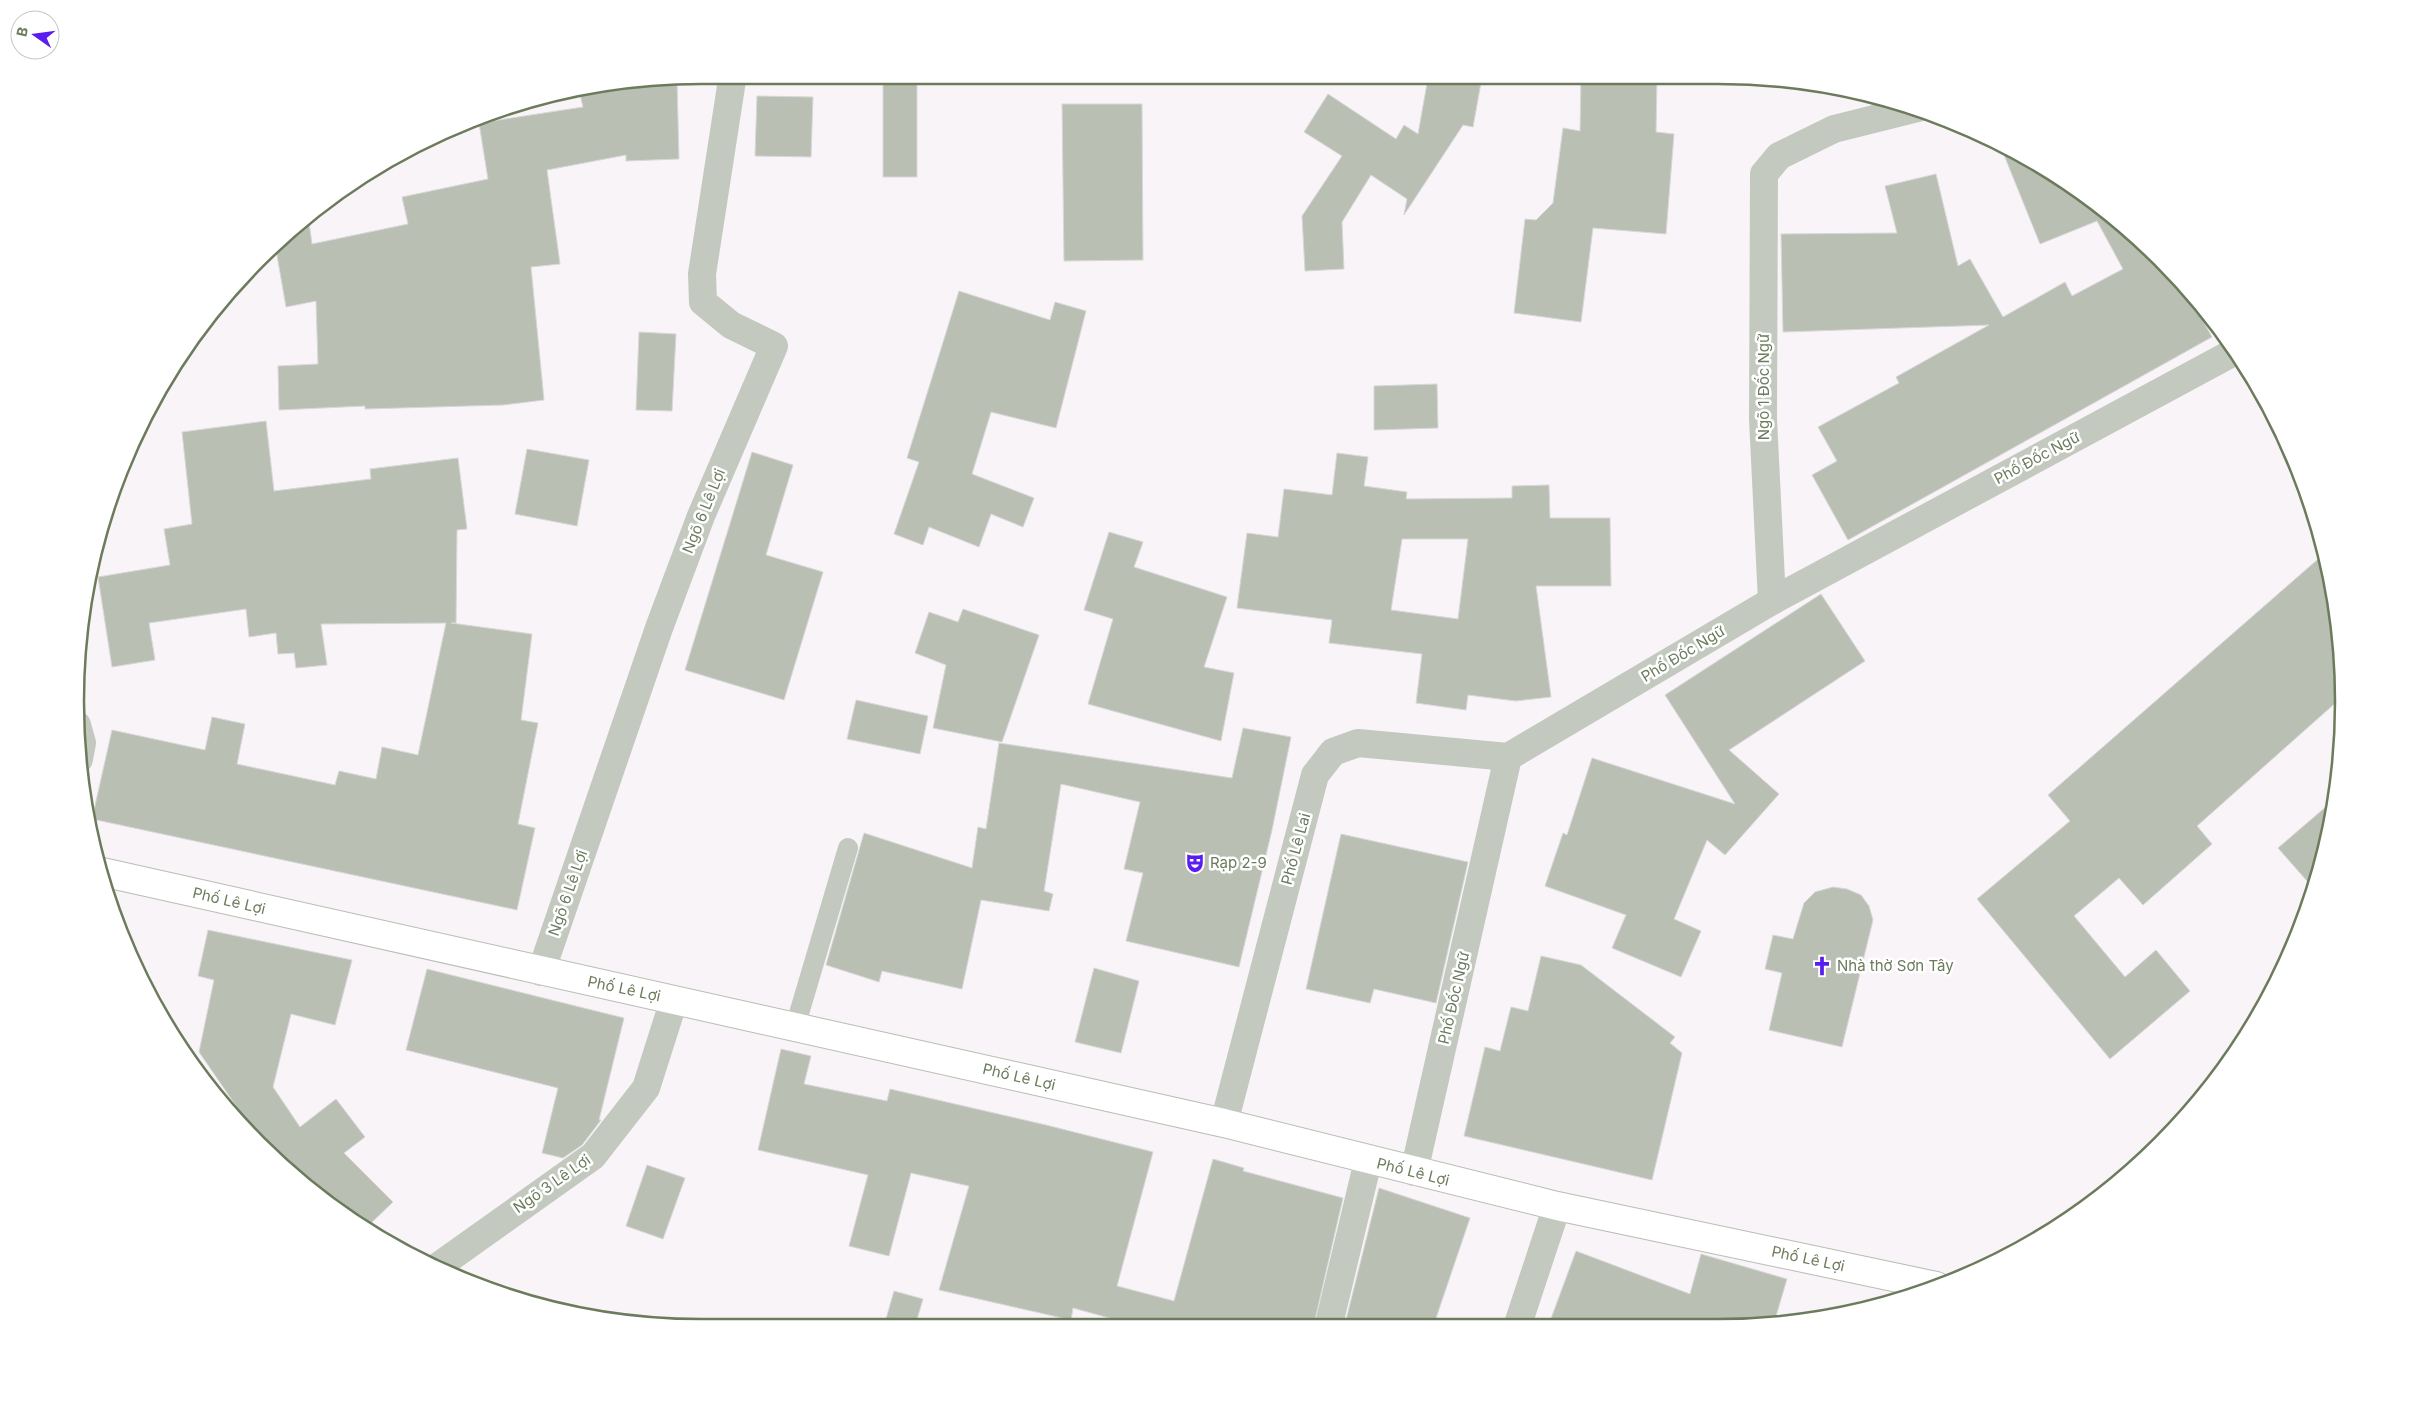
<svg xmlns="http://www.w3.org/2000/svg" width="2419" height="1403" viewBox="0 0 2419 1403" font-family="Inter,sans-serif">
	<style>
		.building { fill: #b9bfb2; stroke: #d9d7d9; fill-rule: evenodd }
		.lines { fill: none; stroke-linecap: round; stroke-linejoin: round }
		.secondary-casing { stroke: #b8beb2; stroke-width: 30 }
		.service { stroke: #c4c9c0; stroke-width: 20 }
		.minor { stroke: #c4c9c0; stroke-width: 28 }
		.secondary { stroke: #fff; stroke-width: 28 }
		.labels { text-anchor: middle; stroke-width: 5; stroke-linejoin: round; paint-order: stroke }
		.street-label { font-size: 15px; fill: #6c7b5c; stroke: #fff }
		.poi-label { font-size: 15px; fill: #6c7b5c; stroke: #fff; text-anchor: start }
		.rim { fill: none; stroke: #6c7b5c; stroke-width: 2.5 }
	</style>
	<rect width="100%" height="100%" fill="#f8f4f7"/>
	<!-- building -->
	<g class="building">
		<path d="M 1482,77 L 1473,127 L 1463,125 L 1404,215 L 1407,199 L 1371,175 L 1342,222 L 1344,269 L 1305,271 L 1302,216 L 1342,156 L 1304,132 L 1328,94 L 1396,139 L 1404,125 L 1418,134 L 1428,78 Z"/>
		<path d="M 1581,77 L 1657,77 L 1656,132 L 1674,134 L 1666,234 L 1593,228 L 1581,322 L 1514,313 L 1525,219 L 1536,220 L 1553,203 L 1563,128 L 1580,131 Z"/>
		<rect x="883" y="79" width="34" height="98"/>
		<path d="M 619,80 L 677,80 L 679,159 L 626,161 L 626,155 L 547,170 L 560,264 L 531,267 L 544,400 L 503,405 L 365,409 L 365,406 L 279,410 L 278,366 L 318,364 L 316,301 L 286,307 L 275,244 L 308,215 L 312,244 L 408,224 L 402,197 L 488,179 L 479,123 L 583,107 L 579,90 Z"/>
		<path d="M 757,96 L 813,97 L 811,157 L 755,156 Z"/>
		<path d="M 1062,104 L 1142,104 L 1143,260 L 1064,261 Z"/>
		<path d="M 2000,145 L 2031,159 L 2131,231 L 2185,289 L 2212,337 L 1848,540 L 1812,475 L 1837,461 L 1818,427 L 1899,383 L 1896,377 L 1989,325 L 1783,332 L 1781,234 L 1897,233 L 1885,186 L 1936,174 L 1958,266 L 1970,259 L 2003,317 L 2065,282 L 2072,296 L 2123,269 L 2097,221 L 2040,244 Z"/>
		<path d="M 959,291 L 1050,320 L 1055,302 L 1086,311 L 1056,428 L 991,412 L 972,474 L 1034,498 L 1023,527 L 991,514 L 979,547 L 929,527 L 923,545 L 894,534 L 919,462 L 907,458 Z"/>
		<path d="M 639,332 L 676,334 L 672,411 L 636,410 Z"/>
		<path d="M 1437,384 L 1438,428 L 1374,430 L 1374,386 Z"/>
		<path d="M 266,421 L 274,491 L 371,479 L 370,469 L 458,458 L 467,529 L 457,530 L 456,623 L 451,623 L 532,634 L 521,720 L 538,723 L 518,824 L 535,828 L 517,910 L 92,819 L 112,730 L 205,750 L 212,717 L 245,724 L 237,764 L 335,785 L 339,771 L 376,779 L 382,747 L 418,755 L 446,623 L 321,624 L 327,665 L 296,668 L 294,653 L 278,654 L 276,633 L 249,637 L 246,609 L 149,623 L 155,660 L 112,667 L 98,577 L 170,565 L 164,529 L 192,524 L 182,432 Z"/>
		<path d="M 527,449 L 589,460 L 577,526 L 515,514 Z"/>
		<path d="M 752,452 L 793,465 L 766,555 L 823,572 L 784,700 L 685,670 Z"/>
		<path d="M 1337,453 L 1368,457 L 1364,486 L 1407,492 L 1406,499 L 1512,498 L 1512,486 L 1549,485 L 1550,518 L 1610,518 L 1611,586 L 1536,586 L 1551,697 L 1516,701 L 1468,695 L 1466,710 L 1416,703 L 1422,654 L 1329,643 L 1332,620 L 1237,608 L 1247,533 L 1278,537 L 1284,489 L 1332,495 ZM 1402,539 L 1468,539 L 1458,619 L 1391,610 Z"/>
		<path d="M 1109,532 L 1143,542 L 1134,567 L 1227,597 L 1204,667 L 1234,673 L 1221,741 L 1088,704 L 1113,619 L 1084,610 Z"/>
		<path d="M 2325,553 L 2343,661 L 2341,698 L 2197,826 L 2212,844 L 2143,905 L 2119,878 L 2074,916 L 2125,977 L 2156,950 L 2190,991 L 2110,1059 L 1977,899 L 2070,821 L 2048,795 Z"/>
		<path d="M 1821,594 L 1865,661 L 1729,750 L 1779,794 L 1725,855 L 1707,840 L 1674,919 L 1701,931 L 1681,977 L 1612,948 L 1626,915 L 1545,886 L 1563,833 L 1567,835 L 1592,758 L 1735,804 L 1665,695 Z"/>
		<path d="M 963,609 L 1039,635 L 1002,742 L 933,728 L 946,665 L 915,653 L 929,612 L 958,622 Z"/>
		<path d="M 856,700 L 928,716 L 920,754 L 847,739 Z"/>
		<path d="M 1243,728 L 1291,737 L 1272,830 L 1239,967 L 1126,941 L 1143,873 L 1124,869 L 1140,802 L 1061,784 L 1044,891 L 1053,894 L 1049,911 L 981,900 L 962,989 L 882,971 L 879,982 L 826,965 L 864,833 L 972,868 L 978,827 L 986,829 L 999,743 L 1232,778 Z"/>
		<path d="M 2335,799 L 2324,846 L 2314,889 L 2278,848 Z"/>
		<path d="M 1341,834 L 1468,862 L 1436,1003 L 1374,989 L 1370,1003 L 1306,989 Z"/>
		<path d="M 1833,887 L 1847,889 L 1861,895 L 1869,906 L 1873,920 L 1842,1047 L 1769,1030 L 1782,973 L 1765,969 L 1773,935 L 1793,939 L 1804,903 L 1815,892 Z"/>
		<path d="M 208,930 L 352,960 L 335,1025 L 291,1014 L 273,1087 L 300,1127 L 336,1099 L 365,1137 L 344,1153 L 393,1202 L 366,1228 L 289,1173 L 267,1151 L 199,1052 L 214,980 L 198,976 Z"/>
		<path d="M 1541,956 L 1581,965 L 1675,1037 L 1670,1043 L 1682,1053 L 1652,1180 L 1464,1136 L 1485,1047 L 1500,1051 L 1511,1007 L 1528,1011 Z"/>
		<path d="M 1094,968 L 1139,981 L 1121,1053 L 1075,1042 Z"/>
		<path d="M 427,969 L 624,1018 L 599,1120 L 601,1120 L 582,1145 L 563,1158 L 542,1153 L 558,1088 L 406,1050 Z"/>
		<path d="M 781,1049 L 811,1056 L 804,1084 L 887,1101 L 890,1089 L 1046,1125 L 1153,1152 L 1117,1286 L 1174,1301 L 1213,1159 L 1244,1168 L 1243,1171 L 1343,1198 L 1314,1324 L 1135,1325 L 1073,1308 L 1071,1320 L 939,1290 L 969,1186 L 911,1173 L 889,1256 L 849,1246 L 868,1175 L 758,1150 Z"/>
		<path d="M 647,1165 L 685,1178 L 663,1239 L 626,1226 Z"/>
		<path d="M 1379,1188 L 1470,1218 L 1434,1324 L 1345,1324 Z"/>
		<path d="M 1576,1251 L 1690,1294 L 1701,1254 L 1787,1279 L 1774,1323 L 1549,1324 Z"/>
		<path d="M 894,1291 L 923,1299 L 915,1326 L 884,1326 Z"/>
	</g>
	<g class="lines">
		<defs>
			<path id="secondary" d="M 102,872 L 1224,1123 L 1557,1206 L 1936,1286"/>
		</defs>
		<!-- secondary casing -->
		<use href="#secondary" class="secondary-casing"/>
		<!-- service -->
		<path class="service" d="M 795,1027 L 848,848"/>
		<!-- minor -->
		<g class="minor">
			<path d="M 1772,601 L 1763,419 L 1764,174 L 1779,156 L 1834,129 L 1918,108"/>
			<path d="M 77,725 L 82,743 L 79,759"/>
			<path d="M 541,972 L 659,628 L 701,516 L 774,346 L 731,325 L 703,302 L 702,274 L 732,80"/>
			<path d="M 1224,1123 L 1315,775 L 1333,752 L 1358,743 L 1508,757"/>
			<path d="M 1414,1172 L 1508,757 L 1772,601 L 2234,352"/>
			<path d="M 440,1265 L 593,1156 L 646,1088 L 674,1000"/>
			<path d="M 1329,1324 L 1368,1161"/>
			<path d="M 1518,1324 L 1557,1206"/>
		</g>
		<!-- secondary -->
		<use href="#secondary" class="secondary"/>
	</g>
	<!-- icons -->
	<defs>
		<symbol id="theatre-bare" viewBox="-9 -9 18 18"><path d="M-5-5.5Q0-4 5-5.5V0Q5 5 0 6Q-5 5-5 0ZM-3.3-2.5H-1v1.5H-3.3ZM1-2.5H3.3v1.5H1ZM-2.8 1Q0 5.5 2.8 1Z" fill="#5a1def" stroke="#fff" stroke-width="2.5" paint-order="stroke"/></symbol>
		<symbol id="church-bare" viewBox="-9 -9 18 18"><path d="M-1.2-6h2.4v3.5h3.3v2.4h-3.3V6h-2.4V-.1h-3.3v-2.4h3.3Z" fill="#5a1def" stroke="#fff" stroke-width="2.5" paint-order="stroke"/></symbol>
	</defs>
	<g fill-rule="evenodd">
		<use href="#theatre-bare" x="1181" y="849" width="28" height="28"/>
		<use href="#church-bare" x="1808" y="952" width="28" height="28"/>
	</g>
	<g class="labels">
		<!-- street labels -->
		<g class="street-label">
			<text transform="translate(1764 387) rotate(-90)" y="5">Ngõ 1 Đốc Ngữ</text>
			<text transform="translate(2037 458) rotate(-28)" y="5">Phố Đốc Ngữ</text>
			<text transform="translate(704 511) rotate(-68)" y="5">Ngõ 6 Lê Lợi</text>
			<text transform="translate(1683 654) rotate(-31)" y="5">Phố Đốc Ngữ</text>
			<text transform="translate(1296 849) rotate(-75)" y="5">Phố Lê Lai</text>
			<text transform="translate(568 893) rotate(-71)" y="5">Ngõ 6 Lê Lợi</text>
			<text transform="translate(229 901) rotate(13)" y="5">Phố Lê Lợi</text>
			<text transform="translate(624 989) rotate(12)" y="5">Phố Lê Lợi</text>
			<text transform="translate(1454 998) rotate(-77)" y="5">Phố Đốc Ngữ</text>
			<text transform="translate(1019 1077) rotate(13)" y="5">Phố Lê Lợi</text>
			<text transform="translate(1413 1172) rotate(14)" y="5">Phố Lê Lợi</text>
			<text transform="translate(552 1184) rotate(-35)" y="5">Ngõ 3 Lê Lợi</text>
			<text transform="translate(1808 1259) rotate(12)" y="5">Phố Lê Lợi</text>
		</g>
		<!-- poi labels -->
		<g class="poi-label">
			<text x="1210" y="868">Rạp 2-9</text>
			<text x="1837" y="971">Nhà thờ Sơn Tây</text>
		</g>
	</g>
	<!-- crop -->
	<path d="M0 0H2419V1403H0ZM701 84H1718A617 617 0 0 1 2335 701V702A617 617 0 0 1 1718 1319H701A617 617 0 0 1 84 702V701A617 617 0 0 1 701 84Z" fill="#fff" fill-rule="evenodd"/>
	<path class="rim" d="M701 84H1718A617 617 0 0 1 2335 701V702A617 617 0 0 1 1718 1319H701A617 617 0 0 1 84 702V701A617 617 0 0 1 701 84Z"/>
	<!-- north arrow -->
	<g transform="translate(35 35) rotate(284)"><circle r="24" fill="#ffffff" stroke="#c4cabe"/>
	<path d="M0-4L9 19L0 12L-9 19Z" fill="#5a1def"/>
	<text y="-8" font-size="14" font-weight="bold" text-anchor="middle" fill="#6c7b5c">B</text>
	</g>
</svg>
